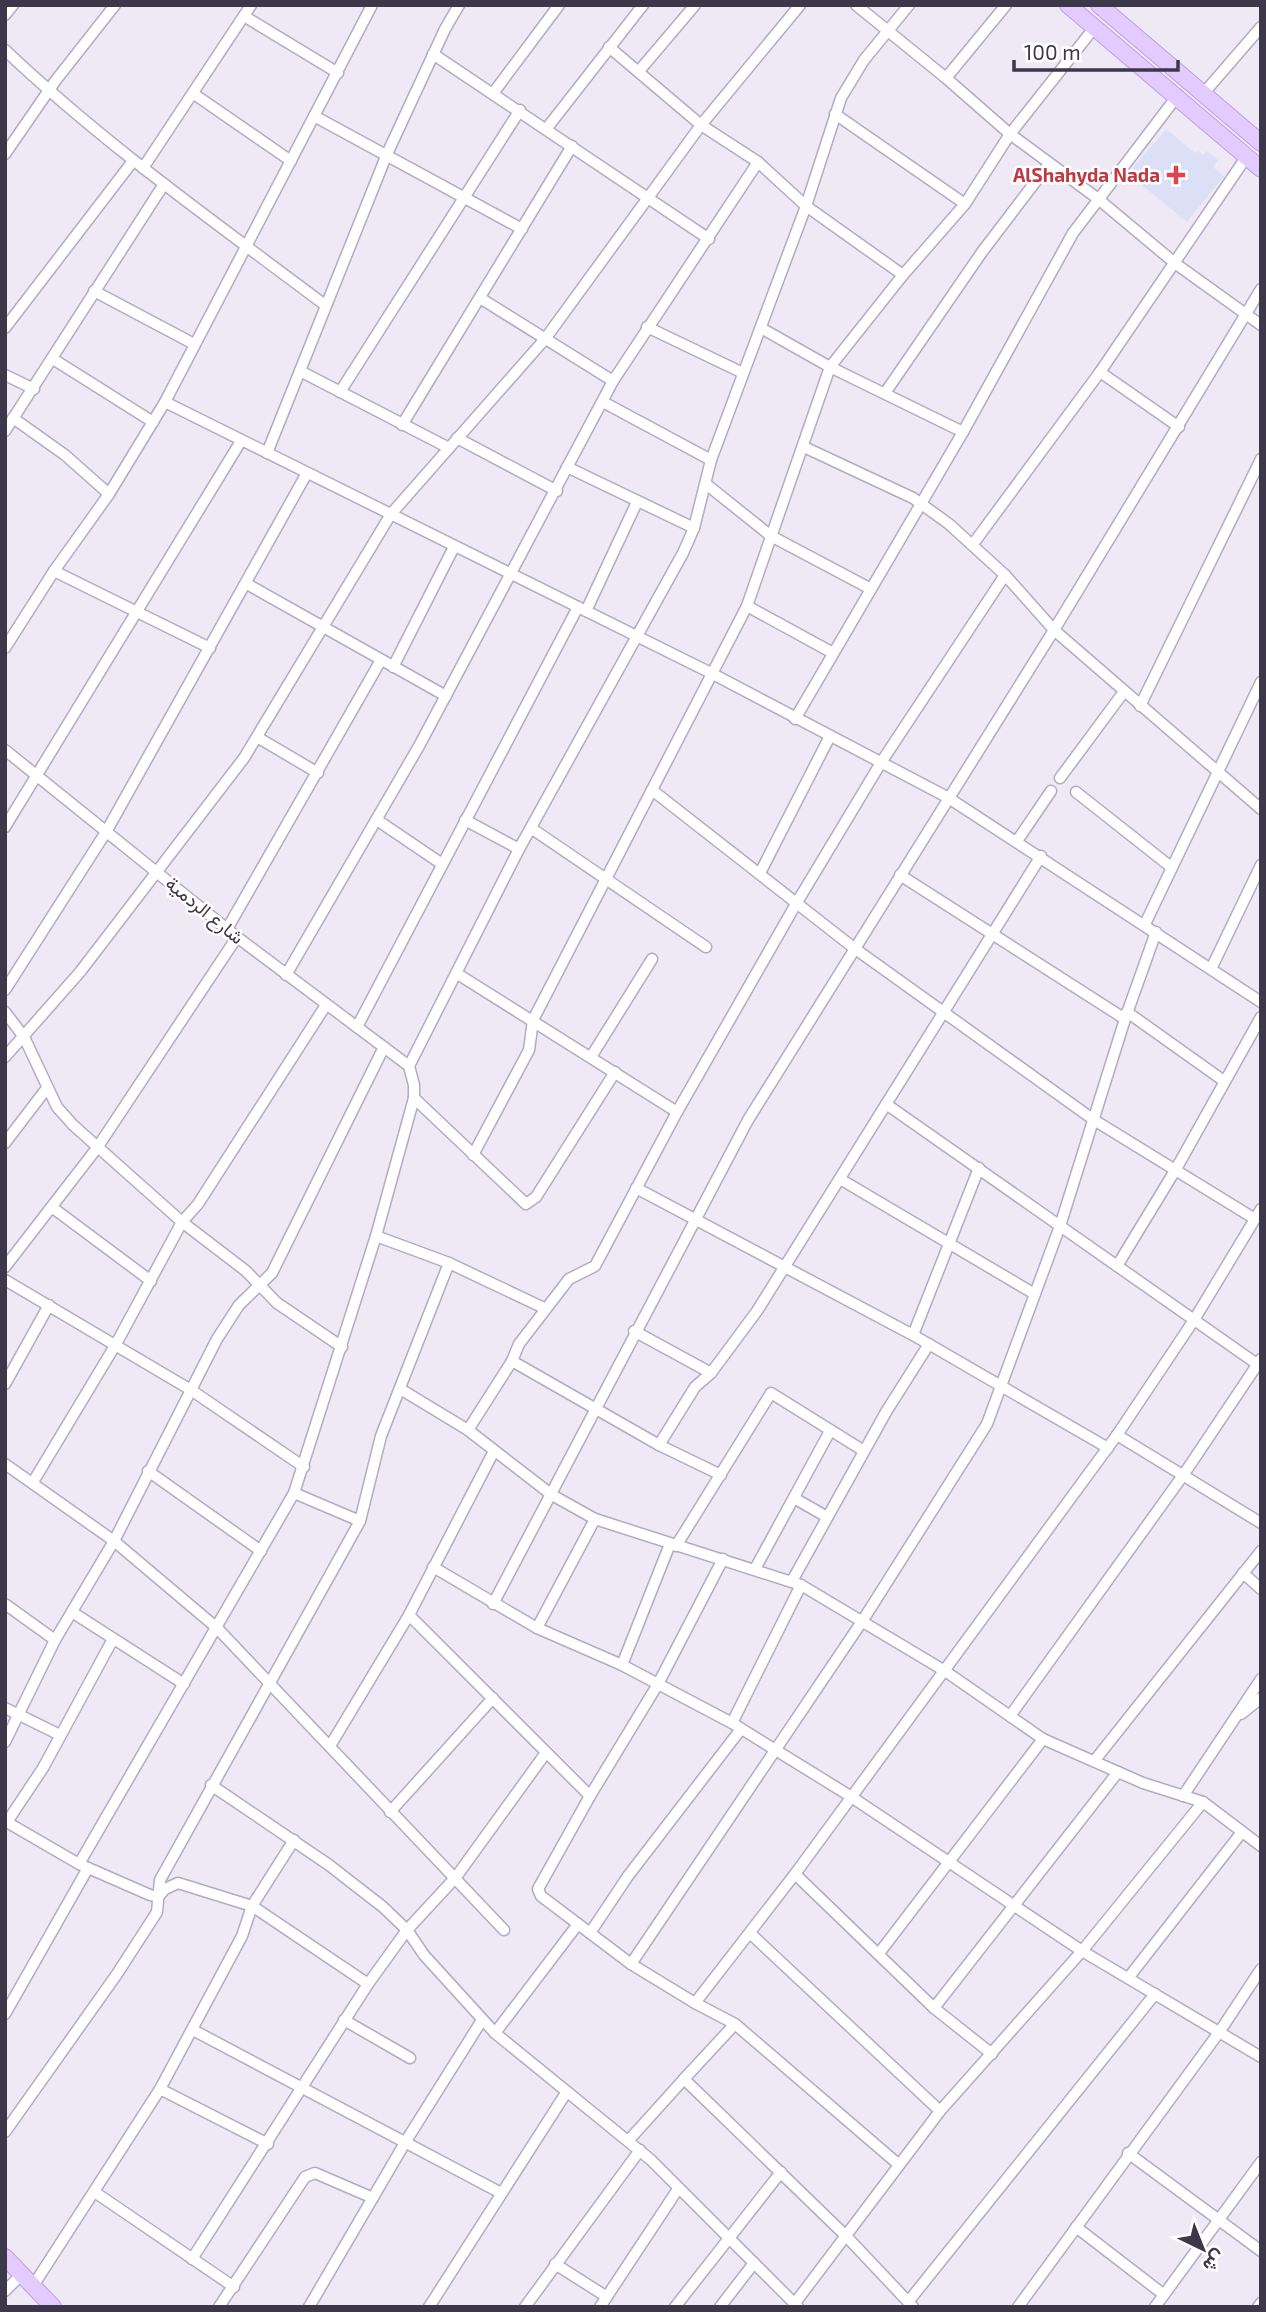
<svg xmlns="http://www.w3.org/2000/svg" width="1266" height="2312" viewBox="0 0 1266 2312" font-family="'Exo 2',Vazirmatn,sans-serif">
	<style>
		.medical { fill: #dce0f6 }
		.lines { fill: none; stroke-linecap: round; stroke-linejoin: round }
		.street-casing { stroke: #b3abc2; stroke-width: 13 }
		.secondary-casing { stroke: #bf9fe4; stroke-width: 18 }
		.street { stroke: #fff; stroke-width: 10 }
		.secondary { stroke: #e3caff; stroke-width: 16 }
		.health-dot { fill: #e0444e; stroke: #fff; stroke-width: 2.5 }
		.labels { text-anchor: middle; stroke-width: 5; stroke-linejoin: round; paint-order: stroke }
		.health-label { font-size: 19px; font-weight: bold; fill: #be3a42; stroke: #fff; text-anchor: end }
		.street-label { font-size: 19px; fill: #3d374a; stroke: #fff }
	</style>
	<rect width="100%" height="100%" fill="#eee9f5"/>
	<!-- medical -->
	<path class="medical" d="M 1166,129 L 1195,153 L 1198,151 L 1203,155 L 1207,151 L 1218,160 L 1213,167 L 1224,176 L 1187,222 L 1128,174 Z"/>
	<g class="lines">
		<defs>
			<g id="street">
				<path d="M 856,5 L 946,78 L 1010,134 L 1097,198 L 1176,264 L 1261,325"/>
				<path d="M 5,15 L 13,5"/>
				<path d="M 244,16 L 338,73"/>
				<path d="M 609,47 L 701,125 L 758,162 L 806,206 L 903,275"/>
				<path d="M 5,50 C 104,144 216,223 325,305"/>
				<path d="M 433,54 L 709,239"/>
				<path d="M 639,71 L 695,5"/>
				<path d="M 946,78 L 1006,5"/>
				<path d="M 494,92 L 559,5"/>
				<path d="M 194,94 L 291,161"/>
				<path d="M 1203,94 L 1261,27"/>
				<path d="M 835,114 L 965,204"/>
				<path d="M 314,116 L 522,229"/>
				<path d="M 547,128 L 643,5"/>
				<path d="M 5,154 L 56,80 L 115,5"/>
				<path d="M 143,168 L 251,5"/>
				<path d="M 94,291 L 194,344"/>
				<path d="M 480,298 L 613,381"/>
				<path d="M 647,327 L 743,373"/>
				<path d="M 5,328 L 133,161"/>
				<path d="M 761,328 L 830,367 L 963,432"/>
				<path d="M 53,359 L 153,422"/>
				<path d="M 300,371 L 449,448"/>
				<path d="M 1100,372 L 1179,427"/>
				<path d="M 5,375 L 34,389"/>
				<path d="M 340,392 L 520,110"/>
				<path d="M 885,393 L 982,252 L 1049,164"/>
				<path d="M 165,402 L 711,673 L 947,797 L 1261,1002"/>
				<path d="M 603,402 L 711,460"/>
				<path d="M 13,418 L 65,455 L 109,494"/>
				<path d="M 402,425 L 572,146"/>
				<path d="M 5,431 L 164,184"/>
				<path d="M 457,438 L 557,491"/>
				<path d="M 804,447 L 913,498 L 949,524 L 1005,575 L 1054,630 L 1261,809"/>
				<path d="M 267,453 L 387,154 L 445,29 L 459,5"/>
				<path d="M 567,467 L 694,528"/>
				<path d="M 706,484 L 771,536 L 871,589"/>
				<path d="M 973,544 L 1100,372 L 1247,156"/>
				<path d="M 54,571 L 210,648"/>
				<path d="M 247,584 L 446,696"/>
				<path d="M 747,606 L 833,653"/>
				<path d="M 586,611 L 637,502"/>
				<path d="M 5,648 L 54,571 L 109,494 L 165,402 L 372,5"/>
				<path d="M 393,667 L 454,547"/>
				<path d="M 1140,706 L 1261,459"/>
				<path d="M 795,719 L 963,432 L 1073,233 L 1178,95"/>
				<path d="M 257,737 L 318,773"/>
				<path d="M 5,750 L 237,937 L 409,1066"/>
				<path d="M 1060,778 L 1123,693"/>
				<path d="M 652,790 L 854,948 L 1094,1120 L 1255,1219"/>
				<path d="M 1076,792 L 1171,867"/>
				<path d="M 377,820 L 442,864"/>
				<path d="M 465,820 L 519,849"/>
				<path d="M 5,827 L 241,441"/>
				<path d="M 531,828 L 706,947"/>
				<path d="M 1017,841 L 1051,791"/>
				<path d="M 760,873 L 830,736"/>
				<path d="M 900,875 L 1125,1019"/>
				<path d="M 1145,924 L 1261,682"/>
				<path d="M 227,929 L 381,660"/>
				<path d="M 1211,969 L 1261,865"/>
				<path d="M 456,973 L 677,1112"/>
				<path d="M 286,975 L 419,746 L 613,381 L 758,162"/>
				<path d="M 5,990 L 106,832 L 307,473"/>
				<path d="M 5,1012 L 24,1037 L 57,1107 L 73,1125 L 182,1222 L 246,1271 L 277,1303 L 342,1347"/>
				<path d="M 1127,1012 L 1224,1081"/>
				<path d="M 357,1027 L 578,607"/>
				<path d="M 5,1057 L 80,972 L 244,758 L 391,514 L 545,339 L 701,125 L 800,5"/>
				<path d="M 591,1057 L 652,959"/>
				<path d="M 414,1098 L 526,1204 L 536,1197 L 615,1072"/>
				<path d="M 886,1104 L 1257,1364"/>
				<path d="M 5,1143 L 47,1088"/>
				<path d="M 473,1155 L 529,1050 L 533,1020 L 747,606 L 830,367 L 903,275 L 965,204 L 1010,134 L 1094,28"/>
				<path d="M 840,1179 L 1033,1293"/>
				<path d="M 636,1188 L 913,1335 L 1108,1448"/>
				<path d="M 53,1208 L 151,1281"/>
				<path d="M 376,1236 L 449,1263 L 544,1308"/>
				<path d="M 1117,1266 L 1176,1169 L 1261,1017"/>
				<path d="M 5,1267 L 97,1148 L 237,937"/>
				<path d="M 5,1280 L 191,1390 L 304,1467"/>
				<path d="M 634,1331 L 711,1373"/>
				<path d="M 913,1335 L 979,1168"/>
				<path d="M 5,1384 L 49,1305"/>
				<path d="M 402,1390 L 468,1430 L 552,1495 L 595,1519 L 801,1585 L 945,1671 L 1043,1739 L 1143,1783 L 1203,1802 L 1261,1846"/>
				<path d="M 468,1430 L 512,1361"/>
				<path d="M 1117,1435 L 1261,1523"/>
				<path d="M 659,1445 L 695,1387 L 711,1373 L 757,1311 L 1041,856"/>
				<path d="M 5,1464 L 114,1541 L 217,1628 L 504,1930"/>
				<path d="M 148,1471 L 261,1551"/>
				<path d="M 721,1475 L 659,1445 L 512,1361 L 519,1344 L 569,1279 L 595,1266 L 677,1112 L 796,904 L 882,761 L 1005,575"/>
				<path d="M 33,1482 L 116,1344 L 182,1222 L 198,1204 L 326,1005"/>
				<path d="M 294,1493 L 360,1521"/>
				<path d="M 794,1498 L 827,1517"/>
				<path d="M 676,1546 L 771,1393 L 864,1451"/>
				<path d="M 433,1567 L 537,1628 L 622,1665 L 732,1723 L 850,1796 L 1082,1951 L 1261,2057"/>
				<path d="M 755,1569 L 830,1431"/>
				<path d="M 1243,1573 L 1261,1589"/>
				<path d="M 792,1581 L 886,1412 L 929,1344"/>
				<path d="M 5,1604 L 55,1640"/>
				<path d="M 493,1604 L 748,1120 L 1054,630 L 1261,289"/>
				<path d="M 72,1612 L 184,1684"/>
				<path d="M 409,1615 L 590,1796"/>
				<path d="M 537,1628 L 595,1519"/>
				<path d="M 622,1665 L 670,1544"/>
				<path d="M 5,1708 L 60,1735"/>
				<path d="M 1241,1714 L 1261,1698"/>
				<path d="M 1010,1716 L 1184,1474 L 1261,1359"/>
				<path d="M 732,1723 L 801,1585"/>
				<path d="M 5,1742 L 55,1640 L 114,1541 L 217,1339 L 239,1305 L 272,1273 L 384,1047"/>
				<path d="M 330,1746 L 409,1615 L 494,1451"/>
				<path d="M 1095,1760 L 1261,1551"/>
				<path d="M 211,1785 L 329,1865 L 383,1907 L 407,1930 L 424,1955 L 495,2033 L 651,2160 L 798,2307"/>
				<path d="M 1183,1796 L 1261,1679"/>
				<path d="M 390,1812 L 493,1698"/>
				<path d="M 5,1821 L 79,1864 L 150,1895 L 158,1897 L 165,1889 L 178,1883 L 252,1906 L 368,1984"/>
				<path d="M 7,1822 L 43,1768 L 113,1639"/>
				<path d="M 79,1864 L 294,1493 L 376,1236 L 414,1098 L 414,1085 L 409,1066 L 519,849 L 683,553 L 694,528 L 711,460 L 806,206 L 841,98 L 864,60 L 909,5"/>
				<path d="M 795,1874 L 934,2008 L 992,2054"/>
				<path d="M 590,1933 L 628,1876 L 741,1729"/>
				<path d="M 751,1934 L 940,2111"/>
				<path d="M 880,1952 L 1043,1739"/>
				<path d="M 631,1964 L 863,1620 L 987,1424 L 1060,1226 L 1125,1019 L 1156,932"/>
				<path d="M 1129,1977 L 1242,1832"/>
				<path d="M 695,2003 L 631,1964 L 541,1896 L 538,1889 L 590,1796 L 658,1684 L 723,1559"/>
				<path d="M 934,2008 L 1118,1772"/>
				<path d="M 5,2014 L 88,1868"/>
				<path d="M 344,2020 L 410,2058"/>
				<path d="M 735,2024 L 684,2079 L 846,2236 L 913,2307"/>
				<path d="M 193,2030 L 501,2193"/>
				<path d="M 495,2033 L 578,1924"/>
				<path d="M 160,2089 L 268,2144"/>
				<path d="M 5,2132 L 117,1974 L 157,1912 L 160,1880 L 360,1521 L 381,1436 L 449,1263"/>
				<path d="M 628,2141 L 684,2079"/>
				<path d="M 1128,2153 L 1261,2251"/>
				<path d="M 898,2164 L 735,2024 L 695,2003 L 795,1874 L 1117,1435 L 1194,1320 L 1261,1209"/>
				<path d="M 96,2193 L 234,2287"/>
				<path d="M 1076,2227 L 1163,2294"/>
				<path d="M 192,2259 L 368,1984 L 407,1930 L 456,1877 L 545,1754"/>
				<path d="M 555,2264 L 607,2297"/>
				<path d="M 33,2286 L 160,2089 L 242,1936 L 252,1906 L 294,1840"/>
				<path d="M 5,2291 L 21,2275"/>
				<path d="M 908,2302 L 1155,1994"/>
				<path d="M 795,2303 L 940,2111 L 1082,1951 L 1203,1802"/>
				<path d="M 219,2307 L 305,2177 L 315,2173 L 373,2198"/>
				<path d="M 309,2307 L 406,2141 L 482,2020"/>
				<path d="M 429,2307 L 566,2093"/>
				<path d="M 525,2307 L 640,2150"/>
				<path d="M 600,2307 L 678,2189"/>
				<path d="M 675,2307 L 781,2172"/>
				<path d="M 720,2307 L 754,2263"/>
				<path d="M 1018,2307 L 1220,2031 L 1261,1969"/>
				<path d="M 1155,2307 L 1261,2162"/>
				<path d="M 1258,2307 L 1261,2303"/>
			</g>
			<g id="secondary">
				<path d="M 1068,5 L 1261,169"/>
				<path d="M 1099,5 L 1261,143"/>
				<path d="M 5,2257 L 53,2307"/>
			</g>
		</defs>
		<!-- street casing -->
		<use href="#street" class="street-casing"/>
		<!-- secondary casing -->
		<use href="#secondary" class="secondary-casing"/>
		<!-- street -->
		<use href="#street" class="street"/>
		<!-- secondary -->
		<use href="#secondary" class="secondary"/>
	</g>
	<!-- markers -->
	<path class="health-dot" d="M1172.5 164.5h7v7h7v7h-7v7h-7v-7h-7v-7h7z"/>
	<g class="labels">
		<!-- health labels -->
		<g class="health-label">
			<text x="1160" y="182">AlShahyda Nada</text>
		</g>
		<!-- street labels -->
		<g class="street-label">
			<text transform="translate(205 910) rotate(39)" y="7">شارع الردمية</text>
		</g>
	</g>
	<!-- border -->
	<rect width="1266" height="2312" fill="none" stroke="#3d374a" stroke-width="14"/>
	<!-- north arrow -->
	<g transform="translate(1203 2249) rotate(137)" stroke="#ffffff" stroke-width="5" paint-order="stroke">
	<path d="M0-5L12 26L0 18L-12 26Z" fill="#3d374a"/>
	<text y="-10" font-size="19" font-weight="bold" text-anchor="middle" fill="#3d374a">ش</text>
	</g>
	<!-- scale -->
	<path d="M1014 60v10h164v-10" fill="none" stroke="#3d374a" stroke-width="3.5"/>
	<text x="1024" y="60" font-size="21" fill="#3d374a" stroke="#ffffff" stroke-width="5" paint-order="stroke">100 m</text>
</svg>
